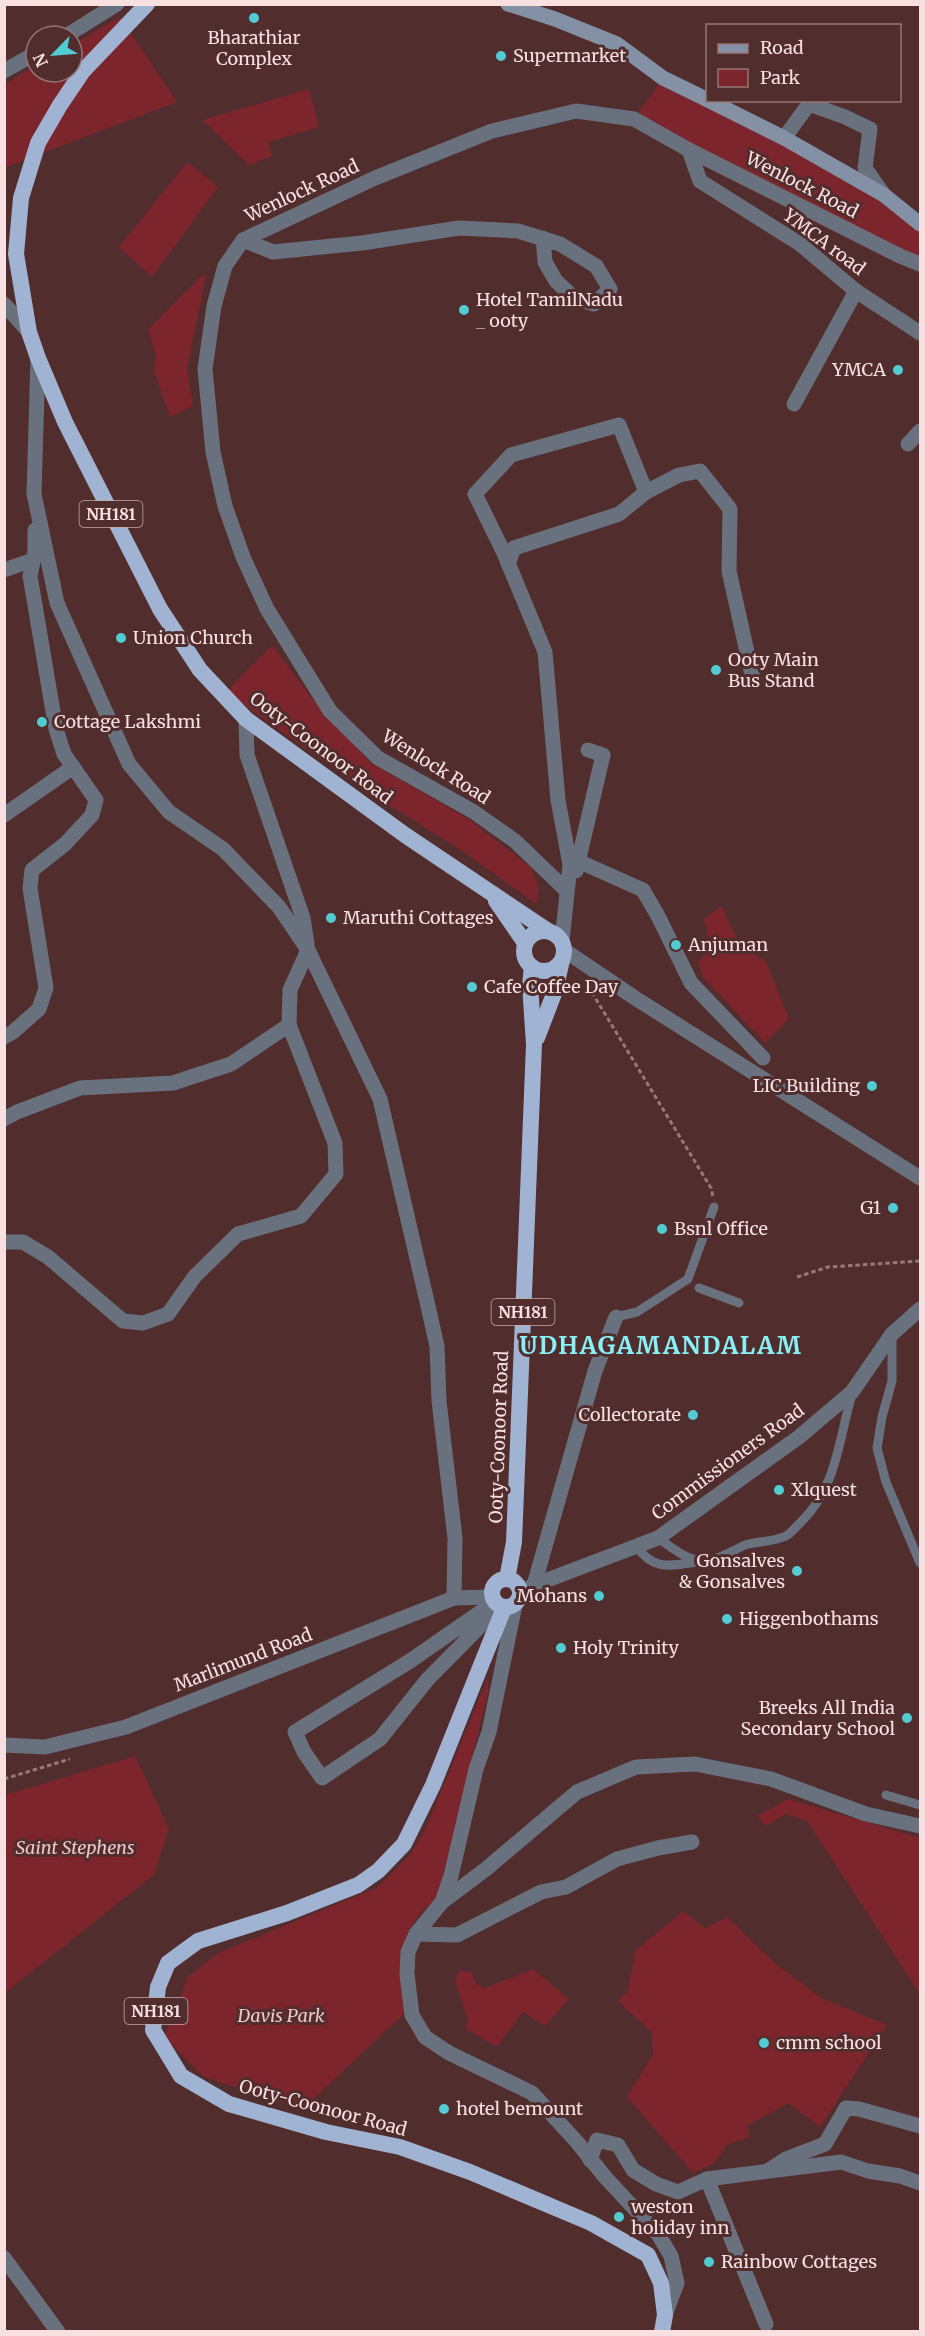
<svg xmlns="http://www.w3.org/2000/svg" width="925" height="2336" viewBox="0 0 925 2336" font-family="Merriweather,serif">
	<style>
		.green { fill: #7c252c }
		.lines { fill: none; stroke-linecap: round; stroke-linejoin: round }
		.path { stroke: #987979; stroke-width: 3; stroke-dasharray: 4.5 3; stroke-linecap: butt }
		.service { stroke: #69717f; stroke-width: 9 }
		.minor { stroke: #69717f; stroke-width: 15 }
		.tertiary { stroke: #69717f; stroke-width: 15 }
		.secondary { stroke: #8390a6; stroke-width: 15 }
		.trunk { stroke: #a0b3d2; stroke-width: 16 }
		.poi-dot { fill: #51ccd2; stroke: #512d2d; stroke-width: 2 }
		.labels { text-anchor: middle; stroke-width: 6; stroke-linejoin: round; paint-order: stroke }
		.shield { fill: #512d2d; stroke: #c7aaaa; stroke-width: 1.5 }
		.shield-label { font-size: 16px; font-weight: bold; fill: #f9e0e0 }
		.poi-label { font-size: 18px; fill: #f9e0e0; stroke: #512d2d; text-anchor: start }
		.street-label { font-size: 18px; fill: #f9e0e0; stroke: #512d2d }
		.park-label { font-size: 18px; font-style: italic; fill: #ecc9c8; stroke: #512d2d }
		.district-label { font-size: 24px; font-weight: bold; letter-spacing: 1.5px; fill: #86f1f7; stroke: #512d2d }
	</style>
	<rect width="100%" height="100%" fill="#512d2d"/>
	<!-- green -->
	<g class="green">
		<path d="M 120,17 L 177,102 L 6,167 L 5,178 L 5,84 L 36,65 L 36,72 L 72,72 L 72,45 Z"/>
		<path d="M 663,78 L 707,100 L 920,224 L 920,258 L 634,119 Z"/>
		<path d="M 309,89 L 319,127 L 269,142 L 272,156 L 249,165 L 202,120 Z"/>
		<path d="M 187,162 L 218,187 L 152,277 L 119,247 Z"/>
		<path d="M 203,275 L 206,276 L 187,368 L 193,406 L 170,417 L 154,371 L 156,356 L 148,329 Z"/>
		<path d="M 272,645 L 315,702 L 371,763 L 467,818 L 531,867 L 539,889 L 536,904 L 461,850 L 360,787 L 226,692 Z"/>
		<path d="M 722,906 L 738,943 L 766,962 L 789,1019 L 765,1043 L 703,977 L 698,962 L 711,948 L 704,919 Z"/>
		<path d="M 488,1678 L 488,1693 L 438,1897 C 430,1904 421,1912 415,1921 C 396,1946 402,1983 405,2013 L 303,2109 L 204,2077 L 164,2037 L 188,1977 L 218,1953 L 378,1887 L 410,1855 L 425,1830 Z"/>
		<path d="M 135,1756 L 169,1829 L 154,1875 L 6,1992 L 5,1795 Z"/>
		<path d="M 788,1799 L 920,1838 L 920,1994 L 807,1821 L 786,1814 L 766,1826 L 757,1816 Z"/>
		<path d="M 683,1911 L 705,1928 L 727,1917 L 776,1964 L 823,1999 L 887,2025 L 820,2127 L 788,2103 L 747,2126 L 750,2137 L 728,2144 L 714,2163 L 693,2173 L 627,2097 L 653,2054 L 652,2033 L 618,2001 L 628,1990 L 636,1950 Z"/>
		<path d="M 533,1969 L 569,1999 L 545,2026 L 523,2012 L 497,2047 L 466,2029 L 468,2020 L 455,1981 L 460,1970 L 472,1973 L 476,1984 L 485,1988 Z"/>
	</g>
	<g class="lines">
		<!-- path -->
		<g class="path">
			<path d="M 588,986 L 711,1188 L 713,1197"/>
			<path d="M 797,1277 L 828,1267 L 920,1261"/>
			<path d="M 4,1779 L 70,1759"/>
		</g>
		<!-- service -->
		<g class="service">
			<path d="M 699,1288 L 739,1303"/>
			<path d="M 616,1317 L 637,1312 L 688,1279 L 714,1207"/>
			<path d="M 892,1336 L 892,1381 L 882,1417 L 877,1448 L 886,1482 L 920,1563"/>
			<path d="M 658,1538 C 673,1548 691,1565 711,1560 C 723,1557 734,1550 745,1545 C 758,1541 773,1542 786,1536 C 790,1534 795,1528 799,1524 C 837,1488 838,1442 852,1394"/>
			<path d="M 636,1546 C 654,1571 669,1566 697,1562"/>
			<path d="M 886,1795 L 920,1805"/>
		</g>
		<!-- minor -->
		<g class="minor">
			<path d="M 784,138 L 809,104 L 845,117 L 870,129 L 865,168 L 884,195"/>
			<path d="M 689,150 L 700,181 L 800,244 L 856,291 L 920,333"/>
			<path d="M 243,240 L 273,252 L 362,243 L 459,228 L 518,231 L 560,244 L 596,266 L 610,289 L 594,304 L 574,298 L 556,281 L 545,262 L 543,238"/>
			<path d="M 38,358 L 34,494 L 57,603 L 129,764 L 169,812 L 223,849 L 279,907 L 308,950"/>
			<path d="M 794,404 L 856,291"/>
			<path d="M 908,444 L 920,431"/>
			<path d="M 4,570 L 33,560"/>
			<path d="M 246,719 L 247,755 L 303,918 L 307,944"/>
			<path d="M 4,815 L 73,767"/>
			<path d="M 578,861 L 643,890 L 658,916 L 691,983 L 763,1058"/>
			<path d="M 576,871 L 603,755 L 588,750"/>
			<path d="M 562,941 L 570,865 L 558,800 L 545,652 L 504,553 L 475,494 L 511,455 L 619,425 L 646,492"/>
			<path d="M 4,1037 L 13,1032 L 39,1009 L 46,988 L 30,888 L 32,870 L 65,844 L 92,815 L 96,800 L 64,754 L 56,729 L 30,576 L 35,552 L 35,530"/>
			<path d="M 4,1119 L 17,1112 L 80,1088 L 173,1083 L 231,1064 L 289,1025"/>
			<path d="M 4,1242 L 23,1242 L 48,1257 L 123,1321 L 143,1323 L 168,1314 L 195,1276 L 238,1234 L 301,1216 L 336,1174 L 335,1143 L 289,1025 L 290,990 L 308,950 L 380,1099 L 428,1306 L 437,1346 L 439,1401 L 455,1538 L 454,1598"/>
			<path d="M 495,1602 L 410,1661 L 295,1732 L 304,1752 L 322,1778 L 380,1739 L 427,1680 L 499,1607"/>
			<path d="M 416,1934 L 457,1935 L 541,1892 L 566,1887 L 617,1859 L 658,1848 L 692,1842"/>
			<path d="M 590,2160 L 597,2140 L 618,2145 L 633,2170 L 656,2184 L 678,2192 L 707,2179 L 841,2162 L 868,2171 L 900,2176 L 920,2183"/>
			<path d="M 769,2170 L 786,2159 L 825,2144 L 846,2108 L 859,2109 L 920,2126"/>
			<path d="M 707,2179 L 766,2324"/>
			<path d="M 4,2258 L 58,2332"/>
		</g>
		<!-- tertiary -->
		<g class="tertiary">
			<path d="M 66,36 L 117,4"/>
			<path d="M 4,71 L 36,53"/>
			<path d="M 4,304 L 29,332"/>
			<path d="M 508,564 L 514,548 L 619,514 L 646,492 L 679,475 L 700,471 L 730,509 L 729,571 L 753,679"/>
			<path d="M 566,890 L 515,841 L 474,812 L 378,758 L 330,711 L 267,609 L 243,557 L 225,506 L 213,452 L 205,369 L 214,306 L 225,266 L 243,240 L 375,178 L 492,131 L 576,111 L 634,119 L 689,150 L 900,256 L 920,264"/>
			<path d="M 564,950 L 635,998 L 920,1178"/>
			<path d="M 534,1585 L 595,1371 L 616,1317"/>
			<path d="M 520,1594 L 534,1585 L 658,1538 L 799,1437 L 852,1392 L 892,1334 L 920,1309"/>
			<path d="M 515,1605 L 489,1732 L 476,1769 L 451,1876 L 442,1902 L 416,1934 L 408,1952 L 407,1974 L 412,2015 L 425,2037 L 449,2053 L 532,2093 L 577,2142 L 605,2177 L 658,2234 L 671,2256 L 677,2283 L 665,2315"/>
			<path d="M 4,1745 L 45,1747 L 126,1727 L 454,1598 L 491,1597"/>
			<path d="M 442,1902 L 486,1869 L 577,1792 L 636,1767 L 695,1764 L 771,1779 L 866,1814 L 920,1826"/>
		</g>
		<!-- secondary -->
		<g class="secondary">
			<path d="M 508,4 L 555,19 L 617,44 L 663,78 L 708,100"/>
			<path d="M 708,100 L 784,138 L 884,195 L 920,224"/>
		</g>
		<!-- trunk -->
		<g class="trunk">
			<path d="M 147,4 L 83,71 L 60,105 L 38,143 L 21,198 L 16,254 L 29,332 L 38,358 L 65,422 L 160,609 L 200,670 L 246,719 L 405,835 L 548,931"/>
			<path d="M 496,901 L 525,943"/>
			<circle cx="544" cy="951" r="20"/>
			<path d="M 537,1038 L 555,991 L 562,960"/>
			<circle cx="506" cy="1593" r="14"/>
			<path d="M 507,1579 L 514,1542 L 534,1044 L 530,985 L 532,967"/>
			<path d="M 504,1608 L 433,1785 L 404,1844 L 378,1871 L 358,1885 L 287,1913 L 198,1941 L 168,1963 L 158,1987 L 153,2030 L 181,2076 L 229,2104 L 326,2132 L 400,2147 L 470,2172 L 591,2223 L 648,2255 L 661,2283 L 665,2315 L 662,2332"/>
		</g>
	</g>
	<!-- markers -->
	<g class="poi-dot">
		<circle cx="254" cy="18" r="6"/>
		<circle cx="501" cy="56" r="6"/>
		<circle cx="464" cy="310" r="6"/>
		<circle cx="898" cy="370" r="6"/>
		<circle cx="121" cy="638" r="6"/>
		<circle cx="716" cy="670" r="6"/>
		<circle cx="42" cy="722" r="6"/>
		<circle cx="331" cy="918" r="6"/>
		<circle cx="676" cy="945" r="6"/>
		<circle cx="472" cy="987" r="6"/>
		<circle cx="872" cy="1086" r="6"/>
		<circle cx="893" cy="1208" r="6"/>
		<circle cx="662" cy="1229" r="6"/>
		<circle cx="693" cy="1415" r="6"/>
		<circle cx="779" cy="1490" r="6"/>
		<circle cx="797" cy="1571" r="6"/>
		<circle cx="599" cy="1596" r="6"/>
		<circle cx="727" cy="1619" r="6"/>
		<circle cx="561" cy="1648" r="6"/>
		<circle cx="907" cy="1718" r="6"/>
		<circle cx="764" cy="2043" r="6"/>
		<circle cx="444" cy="2109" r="6"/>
		<circle cx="619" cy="2217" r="6"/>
		<circle cx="709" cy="2262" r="6"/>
	</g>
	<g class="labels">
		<!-- shield labels -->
		<g class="shield">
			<rect x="79.5" y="501" width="63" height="26" rx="4.5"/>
			<rect x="491.5" y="1299" width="63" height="26" rx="4.5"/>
			<rect x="124.5" y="1998" width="63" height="26" rx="4.5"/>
		</g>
		<g class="shield-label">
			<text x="111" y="520">NH181</text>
			<text x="523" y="1318">NH181</text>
			<text x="156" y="2017">NH181</text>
		</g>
		<!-- poi labels -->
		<g class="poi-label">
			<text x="254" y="44" text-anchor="middle">Bharathiar<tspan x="254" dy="21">Complex</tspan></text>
			<text x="513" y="62">Supermarket</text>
			<text x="476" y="306">Hotel TamilNadu<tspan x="476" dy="21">_ ooty</tspan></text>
			<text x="886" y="376" text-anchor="end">YMCA</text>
			<text x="133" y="644">Union Church</text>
			<text x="728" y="666">Ooty Main<tspan x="728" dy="21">Bus Stand</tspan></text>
			<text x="54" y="728">Cottage Lakshmi</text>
			<text x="343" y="924">Maruthi Cottages</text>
			<text x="688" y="951">Anjuman</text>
			<text x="484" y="993">Cafe Coffee Day</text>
			<text x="860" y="1092" text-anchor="end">LIC Building</text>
			<text x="881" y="1214" text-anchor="end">G1</text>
			<text x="674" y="1235">Bsnl Office</text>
			<text x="681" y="1421" text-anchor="end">Collectorate</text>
			<text x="791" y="1496">Xlquest</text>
			<text x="785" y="1567" text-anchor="end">Gonsalves<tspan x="785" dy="21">&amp; Gonsalves</tspan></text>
			<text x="587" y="1602" text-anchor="end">Mohans</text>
			<text x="739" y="1625">Higgenbothams</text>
			<text x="573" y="1654">Holy Trinity</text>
			<text x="895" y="1714" text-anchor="end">Breeks All India<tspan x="895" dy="21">Secondary School</tspan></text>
			<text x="776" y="2049">cmm school</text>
			<text x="456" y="2115">hotel bemount</text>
			<text x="631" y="2213">weston<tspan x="631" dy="21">holiday inn</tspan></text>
			<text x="721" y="2268">Rainbow Cottages</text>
		</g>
		<!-- street labels -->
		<g class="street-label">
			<text transform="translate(802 185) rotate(27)" y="6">Wenlock Road</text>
			<text transform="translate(302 191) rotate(-25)" y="6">Wenlock Road</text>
			<text transform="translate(824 242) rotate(37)" y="6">YMCA road</text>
			<text transform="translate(321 748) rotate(37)" y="6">Ooty-Coonoor Road</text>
			<text transform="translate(436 767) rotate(32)" y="6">Wenlock Road</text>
			<text transform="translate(499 1437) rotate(-88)" y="6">Ooty-Coonoor Road</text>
			<text transform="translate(728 1462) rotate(-36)" y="6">Commissioners Road</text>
			<text transform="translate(243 1660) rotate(-21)" y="6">Marlimund Road</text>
			<text transform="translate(323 2108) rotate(15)" y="6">Ooty-Coonoor Road</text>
		</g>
		<!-- park labels -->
		<g class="park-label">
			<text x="75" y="1854">Saint Stephens</text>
			<text x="281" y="2022">Davis Park</text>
		</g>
		<!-- district labels -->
		<g class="district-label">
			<text x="661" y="1354">UDHAGAMANDALAM</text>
		</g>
	</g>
	<!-- border -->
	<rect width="925" height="2336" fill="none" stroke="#f9e0e0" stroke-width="12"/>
	<!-- legend -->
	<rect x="706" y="24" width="195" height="78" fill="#512d2d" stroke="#947575" stroke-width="1.5"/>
	<rect x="718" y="44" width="30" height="9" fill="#8390a6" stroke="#947575" stroke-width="1.5"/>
	<text x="760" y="54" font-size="18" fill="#f9e0e0">Road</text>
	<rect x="718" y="69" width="30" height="18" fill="#7c252c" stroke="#947575" stroke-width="1.5"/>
	<text x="760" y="84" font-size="18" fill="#f9e0e0">Park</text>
	<!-- north arrow -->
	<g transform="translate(54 54) rotate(245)"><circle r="28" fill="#512d2d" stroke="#947575" stroke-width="1.5"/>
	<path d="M0-4.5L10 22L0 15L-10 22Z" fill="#51ccd2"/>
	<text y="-9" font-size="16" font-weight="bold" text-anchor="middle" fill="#f9e0e0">N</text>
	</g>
</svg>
